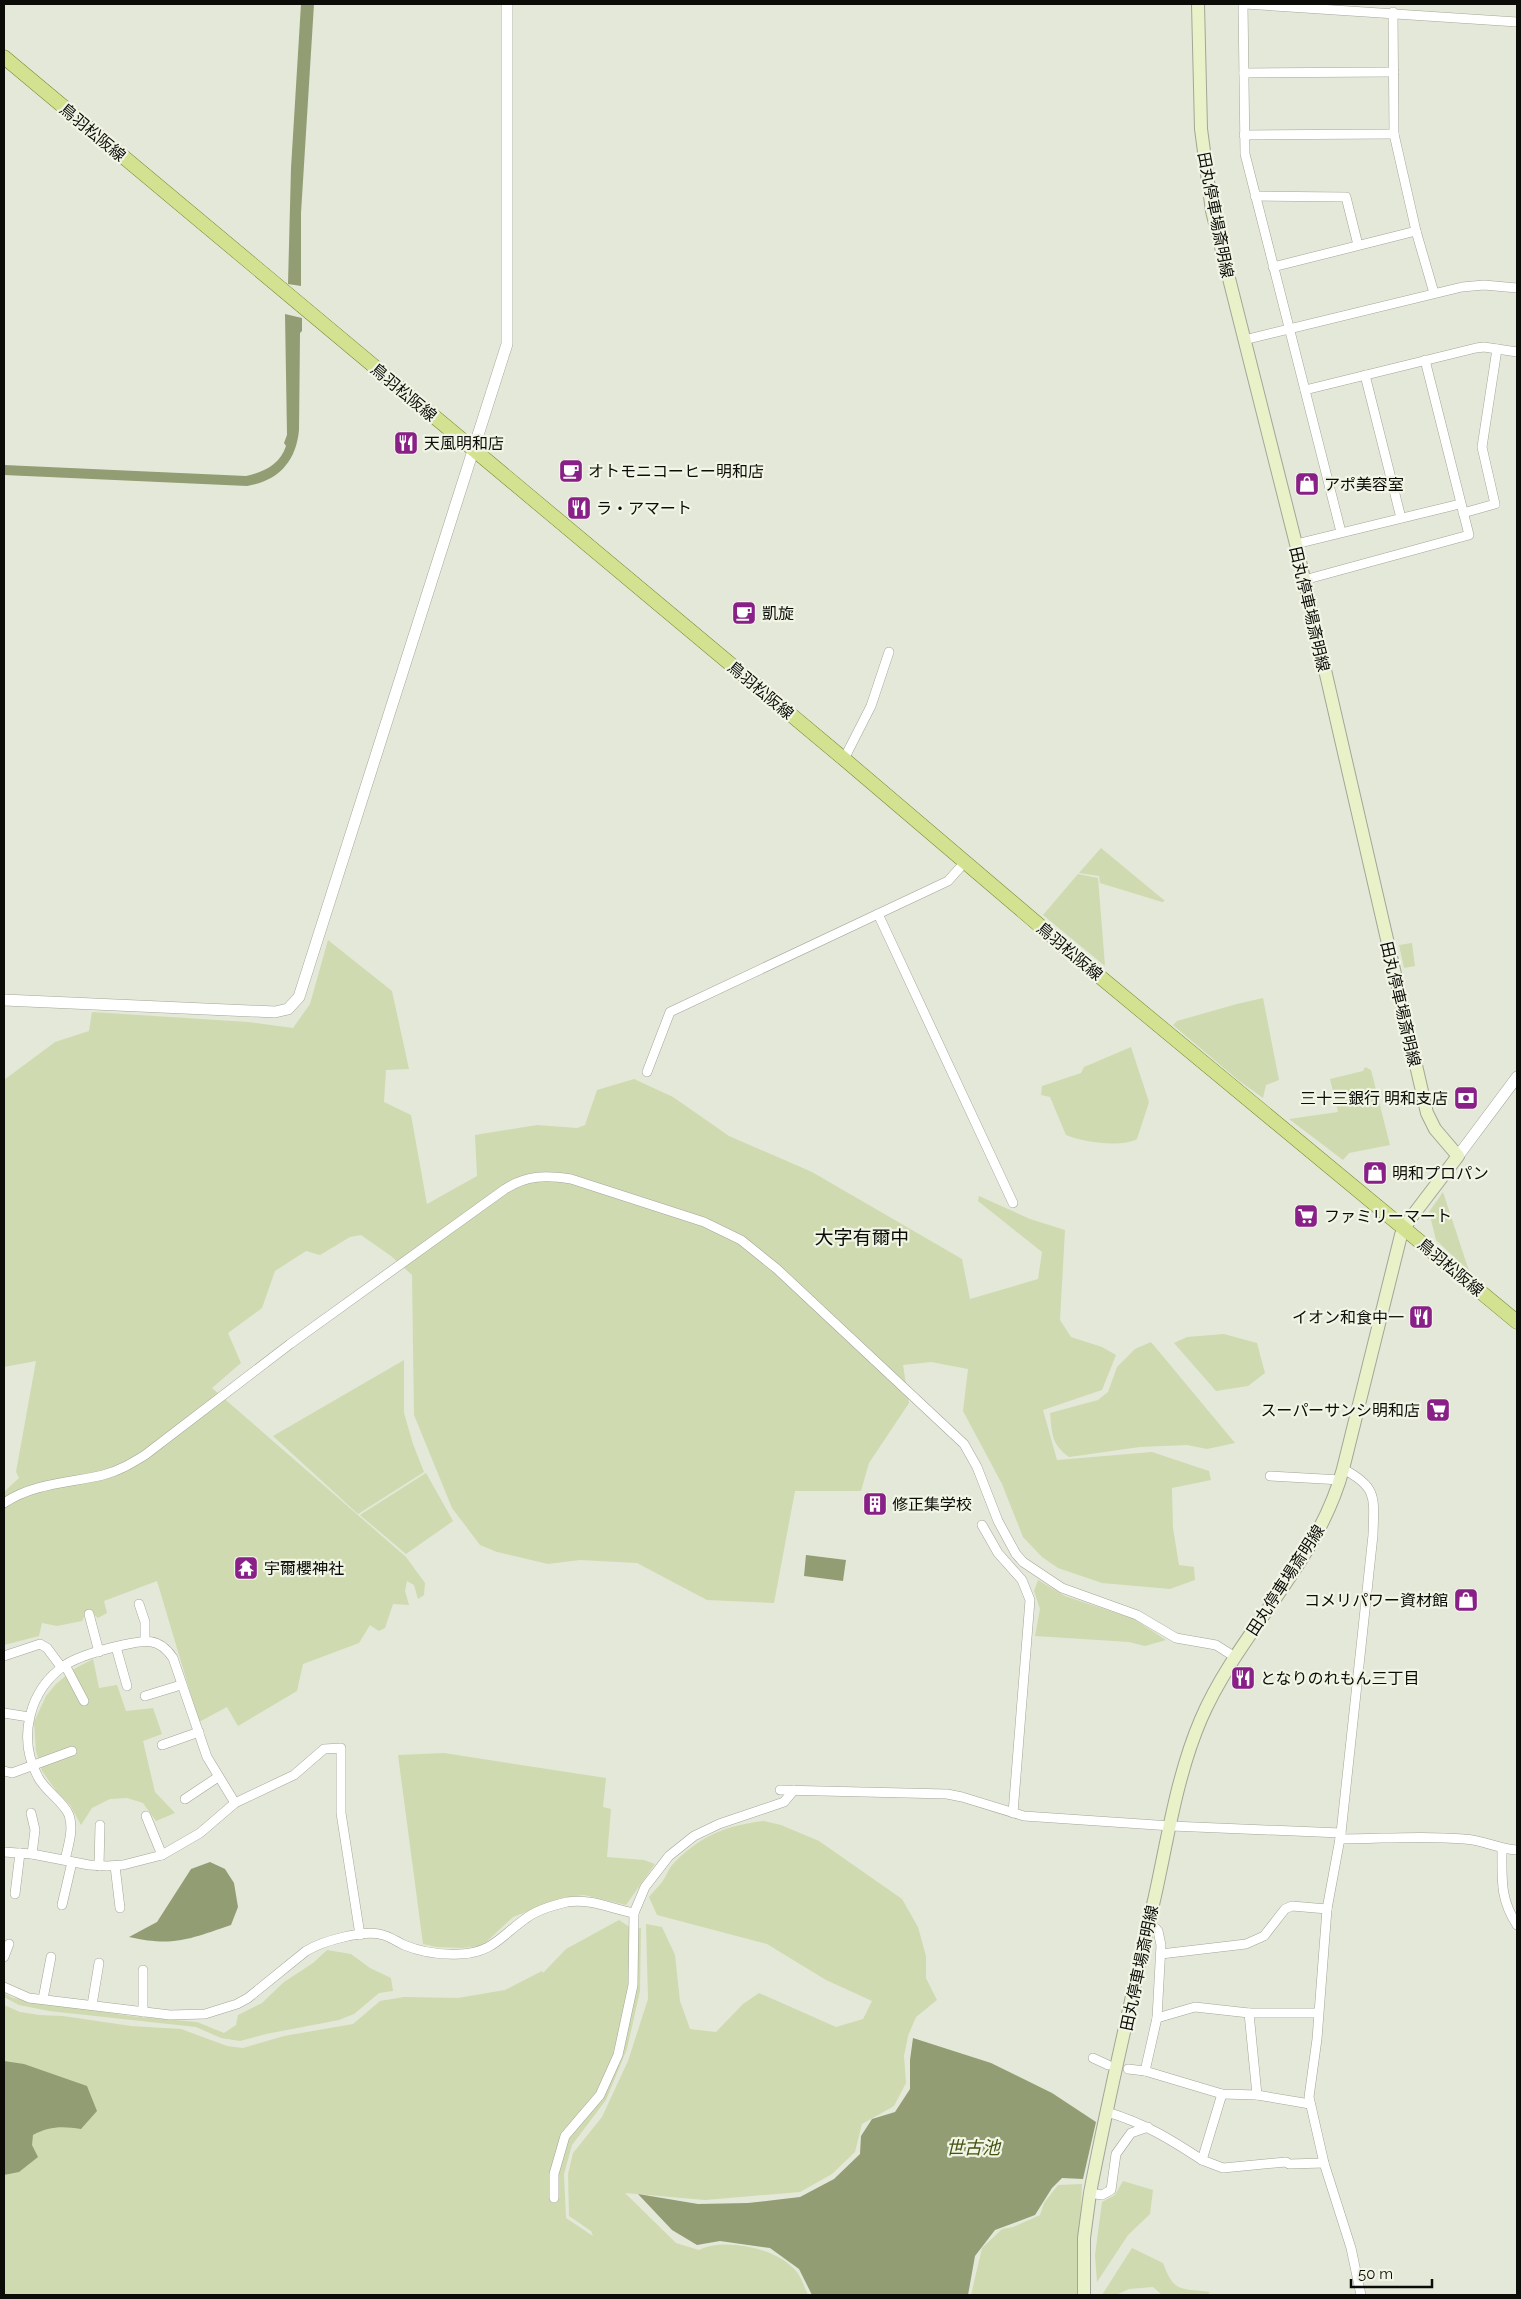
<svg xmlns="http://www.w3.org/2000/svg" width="1521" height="2299" viewBox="0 0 1521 2299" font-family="Raleway,'Noto Sans JP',sans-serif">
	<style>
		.green { fill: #cfdab0 }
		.water { fill: #929d73 }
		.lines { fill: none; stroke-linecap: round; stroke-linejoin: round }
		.minor-casing { stroke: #a2a698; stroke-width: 10 }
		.tertiary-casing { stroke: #a2a698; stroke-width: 12 }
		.secondary-casing { stroke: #a2a698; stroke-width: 14 }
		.primary-casing { stroke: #798b31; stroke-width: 15 }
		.minor { stroke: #fff; stroke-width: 9 }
		.tertiary { stroke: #fff; stroke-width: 11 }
		.secondary { stroke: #e8f1c8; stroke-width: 12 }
		.primary { stroke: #d2e291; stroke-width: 14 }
		.labels { text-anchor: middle; stroke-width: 4.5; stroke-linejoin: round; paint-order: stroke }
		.street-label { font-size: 16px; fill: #0b0c07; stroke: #f1f5e6 }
		.poi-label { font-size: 16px; fill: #0b0c07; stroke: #f1f5e6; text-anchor: start }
		.water-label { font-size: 18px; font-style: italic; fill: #46530f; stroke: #f1f5e6 }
		.quarter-label { font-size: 19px; fill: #0b0c07; stroke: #f1f5e6 }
	</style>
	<rect width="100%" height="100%" fill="#e4e8d9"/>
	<!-- green -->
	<g class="green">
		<path d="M 1101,848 L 1165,901 L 1162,902 L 1100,883 L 1099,876 L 1079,873 Z"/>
		<path d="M 1078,874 L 1098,878 L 1105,966 L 1043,915 Z"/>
		<path d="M 328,940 L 392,991 L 409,1069 L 386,1070 L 384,1102 L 411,1115 L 427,1204 L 477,1176 L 475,1135 L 537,1125 L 577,1128 L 585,1125 L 597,1090 L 634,1079 L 673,1097 L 729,1136 L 812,1172 L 962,1259 L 970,1299 L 1038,1279 L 1042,1252 L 978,1201 L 979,1196 L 1030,1219 L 1065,1230 L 1060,1320 L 1071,1337 L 1102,1347 L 1116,1355 L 1102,1390 L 1043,1410 L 1057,1460 L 1152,1452 L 1209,1471 L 1211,1480 L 1172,1488 L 1173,1528 L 1179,1565 L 1194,1567 L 1195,1580 L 1170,1589 L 1102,1583 L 1058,1568 L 1042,1557 L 1023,1537 L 1002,1484 L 963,1411 L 968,1369 L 931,1362 L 903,1365 L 909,1403 L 869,1463 L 861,1491 L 795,1491 L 774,1603 L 707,1600 L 637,1563 L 580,1560 L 548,1564 L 497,1552 L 480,1545 L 452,1508 L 414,1415 L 412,1275 L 391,1256 L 361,1235 L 350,1237 L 320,1255 L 306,1251 L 275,1271 L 262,1308 L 228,1333 L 241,1363 L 212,1388 L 406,1557 L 425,1583 L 424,1595 L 418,1599 L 414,1585 L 407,1581 L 405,1591 L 409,1605 L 393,1604 L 385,1628 L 379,1631 L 370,1625 L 359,1643 L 303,1664 L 297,1691 L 238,1726 L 227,1707 L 199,1722 L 157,1581 L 104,1601 L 107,1613 L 98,1618 L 88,1609 L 82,1621 L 57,1626 L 42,1623 L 39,1636 L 4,1645 L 4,1492 L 19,1478 L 16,1472 L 36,1361 L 4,1367 L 4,1080 L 55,1042 L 89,1031 L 92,1012 L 248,1022 L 293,1028 L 310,1004 Z"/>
		<path d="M 1412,943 L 1415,966 L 1404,968 L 1399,945 Z"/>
		<path d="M 1263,998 L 1279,1080 L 1266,1085 L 1263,1098 L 1238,1080 L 1173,1025 L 1177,1021 L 1237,1004 Z"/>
		<path d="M 1131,1047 L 1149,1102 L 1137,1139 C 1121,1148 1083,1142 1066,1135 L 1050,1097 L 1041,1095 L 1042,1086 L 1081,1073 L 1084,1067 Z"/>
		<path d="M 1365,1067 L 1371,1070 L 1390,1145 L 1349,1153 L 1343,1160 L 1289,1119 L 1338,1112 L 1330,1079 L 1363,1071 Z"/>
		<path d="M 1443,1192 L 1469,1271 L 1436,1240 L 1429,1212 Z"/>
		<path d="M 1224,1334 L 1257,1343 L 1265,1373 L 1248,1386 L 1216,1391 L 1174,1343 L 1187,1337 Z"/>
		<path d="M 1151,1342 L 1235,1443 L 1207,1449 L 1187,1445 L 1140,1447 L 1069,1457 C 1051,1444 1052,1433 1050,1413 L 1098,1400 L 1108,1392 L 1117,1367 L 1135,1349 Z"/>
		<path d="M 404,1360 L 404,1413 L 413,1444 L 424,1472 L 358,1514 L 273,1436 Z"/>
		<path d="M 426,1473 L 453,1521 L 406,1554 L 360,1515 Z"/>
		<path d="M 1038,1580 L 1065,1596 L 1134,1619 L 1166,1640 L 1145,1646 L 1129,1642 L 1035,1636 L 1040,1609 L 1034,1591 Z"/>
		<path d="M 93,1659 L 99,1688 L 117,1685 L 126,1711 L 153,1708 L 162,1734 L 143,1741 L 155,1792 L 175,1813 L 156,1821 L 143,1803 L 127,1798 L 110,1799 L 92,1808 L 81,1825 L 70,1805 L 57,1792 L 42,1771 L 36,1751 L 34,1722 L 46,1696 L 56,1684 L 74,1669 Z"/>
		<path d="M 444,1753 L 606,1778 L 603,1807 L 611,1809 L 607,1857 L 644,1860 L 655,1864 L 626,1905 L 584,1895 L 562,1898 L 513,1917 L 482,1946 L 461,1948 L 436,1947 L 423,1944 L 398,1755 Z"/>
		<path d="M 764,1821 L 781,1825 L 819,1841 L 902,1899 L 918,1927 L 926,1956 L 926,1978 L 937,2000 L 916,2017 L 908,2036 L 904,2056 L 906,2083 L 894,2106 L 862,2124 L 855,2152 L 832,2174 L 800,2192 L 705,2200 L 625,2193 L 676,2243 L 699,2250 C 724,2237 778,2248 796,2271 C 801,2277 805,2288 808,2295 L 4,2295 L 4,2005 L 20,2012 L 39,2015 L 63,2016 L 131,2026 L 181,2029 L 227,2046 L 243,2048 L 284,2036 L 353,2024 L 380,2001 L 404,1997 L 458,1998 L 505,1990 L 542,1971 L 543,1973 L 566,1949 L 619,1920 L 631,1928 L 641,1928 L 640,1991 L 627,2049 L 606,2100 L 572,2145 L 564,2174 L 566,2218 L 593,2236 L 591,2231 L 569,2216 L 568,2174 L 573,2153 L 602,2117 L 628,2061 L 648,1999 L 646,1924 L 662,1927 L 675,1955 L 680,2001 L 690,2029 L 716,2032 L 743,2004 L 759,1993 L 836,2027 L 863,2019 L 872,2001 L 826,1980 L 767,1944 L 657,1915 L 649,1897 C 653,1892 658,1887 662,1882 C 666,1877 668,1870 672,1865 C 698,1837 726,1825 764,1821 Z"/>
		<path d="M 327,1950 L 351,1954 L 370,1968 L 391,1978 L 393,1991 L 379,1993 L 354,2014 L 339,2020 L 266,2034 L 240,2041 L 221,2038 L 196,2027 L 49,2011 L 19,2005 L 4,1997 L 4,1993 L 13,1998 L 45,2003 L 130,2016 L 197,2022 L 224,2033 L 236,2025 L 238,2015 L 262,2003 L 284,1982 L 313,1963 Z"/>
		<path d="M 1123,2181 L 1153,2190 L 1150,2214 L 1128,2235 L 1097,2282 L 1095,2255 L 1102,2202 L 1115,2195 Z"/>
		<path d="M 1082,2184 L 1077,2295 L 971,2295 L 982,2248 L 1002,2229 L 1013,2227 L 1040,2215 L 1044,2203 L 1058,2185 Z"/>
		<path d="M 1132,2248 L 1163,2263 C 1174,2294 1182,2288 1210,2292 L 1207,2295 L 1162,2295 L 1153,2287 L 1129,2289 L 1116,2295 L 1102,2295 Z"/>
	</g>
	<!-- water -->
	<g class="water">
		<path d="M 301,4 L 314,4 L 301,213 L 301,286 L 288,284 L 291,168 Z"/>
		<path d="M 285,314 L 302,318 L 302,331 L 300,333 L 299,430 C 296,462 278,481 247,486 L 4,475 L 4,465 L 246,476 C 265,472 280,464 286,446 L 284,443 L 287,435 Z"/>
		<path d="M 806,1555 L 846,1560 L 843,1581 L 804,1576 Z"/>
		<path d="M 210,1862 L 225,1869 L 234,1883 L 238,1907 L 231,1925 C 190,1939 173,1947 129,1937 L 157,1922 L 191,1869 Z"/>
		<path d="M 913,2038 L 991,2063 L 1052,2093 L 1096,2122 L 1083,2179 L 1062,2178 L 1052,2188 L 1035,2215 L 995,2230 L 975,2256 L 968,2295 L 812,2295 L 799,2269 L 770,2248 L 720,2241 L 697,2245 L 672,2230 L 638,2194 L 698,2204 L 748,2203 L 800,2197 L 834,2179 L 860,2154 L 861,2136 L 872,2119 L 895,2112 L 910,2089 L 910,2060 Z"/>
		<path d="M 4,2061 L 24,2064 L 87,2086 L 97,2111 L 81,2129 C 63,2126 49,2126 33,2135 L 32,2145 L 38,2157 L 19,2172 L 4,2175 Z"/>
	</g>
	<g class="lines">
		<defs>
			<g id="minor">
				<path d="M 1243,4 L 1245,154 L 1341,532"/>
				<path d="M 1245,4 L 1517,22"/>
				<path d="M 1393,12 L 1394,134 L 1416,231 L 1434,293"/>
				<path d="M 1244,73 L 1394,72"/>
				<path d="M 1244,135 L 1394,134"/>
				<path d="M 1255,196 L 1346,197 L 1358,245"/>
				<path d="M 1273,267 L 1416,231"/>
				<path d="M 1244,340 L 1462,287 L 1484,285 L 1517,288"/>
				<path d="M 1365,375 L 1401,518"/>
				<path d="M 1305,390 L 1476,348 L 1484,347 L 1517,352"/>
				<path d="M 1463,513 L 1495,504 L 1482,447 L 1497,349"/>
				<path d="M 1296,544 L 1460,504"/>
				<path d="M 1304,580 L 1469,535 L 1425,360"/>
				<path d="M 844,759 L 871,706 L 889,652"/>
				<path d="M 878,914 L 1013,1203"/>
				<path d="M 647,1072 L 670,1012 L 948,881 L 965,862"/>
				<path d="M 1343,1469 C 1378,1487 1374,1498 1373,1535 L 1341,1833 L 1327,1909 L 1317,2039 L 1309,2097 L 1324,2163 L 1351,2248 L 1361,2295"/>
				<path d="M 1270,1476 L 1341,1480"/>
				<path d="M 4,1503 C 34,1483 69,1483 103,1475 C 119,1471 132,1463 145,1455 L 290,1344 L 505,1189 C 527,1175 546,1175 571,1179 L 704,1222 L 741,1240 L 777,1269 L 964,1444 L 977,1467 L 998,1521 L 1016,1554 L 1023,1562 L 1062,1588 L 1137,1615 L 1176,1638 L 1216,1645 L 1235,1657"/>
				<path d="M 982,1525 L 998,1553 L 1022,1580 L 1030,1600 L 1013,1813"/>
				<path d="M 139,1604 L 145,1622 L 145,1640"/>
				<path d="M 89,1614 L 99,1652"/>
				<path d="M 116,1647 L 127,1686"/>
				<path d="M 4,1656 L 40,1644 L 47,1648 L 62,1668"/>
				<path d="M 65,1665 L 84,1701"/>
				<path d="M 145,1696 L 181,1685"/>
				<path d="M 4,1713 L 29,1717"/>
				<path d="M 162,1745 L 199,1732"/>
				<path d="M 4,1771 L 12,1773 L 72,1751"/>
				<path d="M 780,1790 L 947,1794 L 962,1797 L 1024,1816 L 1171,1826 L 1341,1833"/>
				<path d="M 185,1799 L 218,1777"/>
				<path d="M 31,1813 L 35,1830 L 32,1854"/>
				<path d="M 146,1816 L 162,1855"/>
				<path d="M 1340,1839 C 1381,1839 1423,1835 1464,1839 C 1484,1840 1498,1849 1517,1850"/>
				<path d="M 1502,1850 C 1502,1880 1500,1899 1517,1925"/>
				<path d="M 4,1852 L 32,1854 L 89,1865 L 107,1866 L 123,1865 L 162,1855 L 200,1833 L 235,1803 L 294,1775 L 324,1749 L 341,1748 L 341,1813 L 360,1935"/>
				<path d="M 65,1860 C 68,1846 74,1830 69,1815 C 64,1802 45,1791 38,1777 C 17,1738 29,1690 65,1665 C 81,1655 105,1649 123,1645 C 145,1640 159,1637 173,1658 L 207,1757 L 235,1803"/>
				<path d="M 99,1866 L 100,1825"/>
				<path d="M 115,1866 L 120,1908"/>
				<path d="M 15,1894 L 20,1853"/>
				<path d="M 62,1905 L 72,1862"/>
				<path d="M 1149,1921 L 1158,1931 L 1161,1945 L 1157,2018 L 1145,2071 L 1222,2094 L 1257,2095 L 1310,2104"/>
				<path d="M 1161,1954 L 1246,1944 L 1264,1936 L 1285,1909 L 1292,1906 L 1327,1909"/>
				<path d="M 4,1957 L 9,1944"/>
				<path d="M 143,1970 L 143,2012"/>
				<path d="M 4,1987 L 29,1998 L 170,2015 L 205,2014 L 237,2004 L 248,1998 L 306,1951 C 323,1941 364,1929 383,1935 C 391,1937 397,1942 404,1945 C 421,1952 442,1955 460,1954 C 492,1953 501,1936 525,1919 C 535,1911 554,1905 567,1902 C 590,1898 612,1909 634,1913"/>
				<path d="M 43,1999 L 51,1957"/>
				<path d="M 92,2005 L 99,1963"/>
				<path d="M 1249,2013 L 1257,2095"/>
				<path d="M 1157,2018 L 1195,2007 L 1249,2013 L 1318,2013"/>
				<path d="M 1093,2058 L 1108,2065"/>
				<path d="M 1128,2069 L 1145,2071"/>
				<path d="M 1222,2094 L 1202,2160 L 1223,2168 L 1286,2162 L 1289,2164 L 1324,2163"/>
				<path d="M 1107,2112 C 1144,2123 1170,2139 1202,2160"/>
				<path d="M 1090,2193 L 1102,2195 L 1111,2190 L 1116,2154 L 1131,2133 L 1148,2127"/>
				<path d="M 554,2198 L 554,2174 L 565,2136 L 600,2095 L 618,2055 L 633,1985 L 634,1913 L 645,1887 L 669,1856 L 694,1836 L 719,1824 L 784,1802 L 794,1790"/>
			</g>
			<g id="tertiary">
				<path d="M 4,1000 L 275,1012 L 288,1009 L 299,997 L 507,344 L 507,4"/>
				<path d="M 1458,1156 L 1517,1077"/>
			</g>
			<path id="secondary" d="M 1084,2295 L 1084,2238 L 1090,2193 C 1109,2094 1132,1995 1155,1896 C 1168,1837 1177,1775 1201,1719 C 1239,1631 1318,1563 1343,1469 L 1401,1235 L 1410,1219 L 1458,1156 L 1435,1129 L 1427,1113 L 1296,544 L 1212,211 L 1201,129 L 1198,4"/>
			<path id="primary" d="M 4,57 L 844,759 L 1093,971 L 1517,1322"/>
		</defs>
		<!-- minor casing -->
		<use href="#minor" class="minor-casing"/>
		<!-- tertiary casing -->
		<use href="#tertiary" class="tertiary-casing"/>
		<!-- secondary casing -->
		<use href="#secondary" class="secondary-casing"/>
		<!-- primary casing -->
		<use href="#primary" class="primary-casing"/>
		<!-- minor -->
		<use href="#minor" class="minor"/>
		<!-- tertiary -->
		<use href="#tertiary" class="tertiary"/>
		<!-- secondary -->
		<use href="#secondary" class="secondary"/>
		<!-- primary -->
		<use href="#primary" class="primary"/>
	</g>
	<!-- icons -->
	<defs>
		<symbol id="restaurant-square" viewBox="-11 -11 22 22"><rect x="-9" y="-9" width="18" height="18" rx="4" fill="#882087" stroke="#f1f5e6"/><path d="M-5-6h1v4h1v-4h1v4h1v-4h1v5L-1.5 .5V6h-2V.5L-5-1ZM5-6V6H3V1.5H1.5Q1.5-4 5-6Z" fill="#fff"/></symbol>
		<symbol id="cafe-square" viewBox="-11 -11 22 22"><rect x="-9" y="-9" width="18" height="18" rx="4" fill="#882087" stroke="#f1f5e6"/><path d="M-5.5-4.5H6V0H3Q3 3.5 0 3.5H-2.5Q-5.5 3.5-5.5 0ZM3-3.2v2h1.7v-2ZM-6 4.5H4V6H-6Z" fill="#fff"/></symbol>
		<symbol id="shop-square" viewBox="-11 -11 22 22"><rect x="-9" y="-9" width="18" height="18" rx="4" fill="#882087" stroke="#f1f5e6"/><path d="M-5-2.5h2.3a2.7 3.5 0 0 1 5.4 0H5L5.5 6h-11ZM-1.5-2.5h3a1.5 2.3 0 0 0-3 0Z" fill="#fff"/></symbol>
		<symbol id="bank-square" viewBox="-11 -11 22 22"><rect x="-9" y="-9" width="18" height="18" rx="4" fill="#882087" stroke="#f1f5e6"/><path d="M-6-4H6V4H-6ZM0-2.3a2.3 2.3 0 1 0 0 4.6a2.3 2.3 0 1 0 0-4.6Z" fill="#fff"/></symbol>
		<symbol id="supermarket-square" viewBox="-11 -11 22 22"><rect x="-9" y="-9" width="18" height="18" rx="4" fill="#882087" stroke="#f1f5e6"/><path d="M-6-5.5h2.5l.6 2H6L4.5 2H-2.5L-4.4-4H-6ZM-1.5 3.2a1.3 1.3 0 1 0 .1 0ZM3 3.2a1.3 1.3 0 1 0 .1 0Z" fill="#fff"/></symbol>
		<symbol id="building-square" viewBox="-11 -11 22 22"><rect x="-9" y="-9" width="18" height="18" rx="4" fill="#882087" stroke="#f1f5e6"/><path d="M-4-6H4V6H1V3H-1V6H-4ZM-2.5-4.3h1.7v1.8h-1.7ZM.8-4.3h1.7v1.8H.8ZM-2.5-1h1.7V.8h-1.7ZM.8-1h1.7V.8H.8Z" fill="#fff"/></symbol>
		<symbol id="temple-square" viewBox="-11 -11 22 22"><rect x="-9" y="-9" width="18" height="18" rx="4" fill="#882087" stroke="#f1f5e6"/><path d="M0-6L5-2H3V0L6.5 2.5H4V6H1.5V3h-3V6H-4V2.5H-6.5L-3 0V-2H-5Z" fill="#fff"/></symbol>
	</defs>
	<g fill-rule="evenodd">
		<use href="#restaurant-square" x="392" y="429" width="28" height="28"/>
		<use href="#cafe-square" x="557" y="457" width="28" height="28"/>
		<use href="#shop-square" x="1293" y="470" width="28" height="28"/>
		<use href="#restaurant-square" x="565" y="494" width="28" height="28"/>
		<use href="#cafe-square" x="730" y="599" width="28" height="28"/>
		<use href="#bank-square" x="1452" y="1084" width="28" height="28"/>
		<use href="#shop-square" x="1361" y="1159" width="28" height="28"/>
		<use href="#supermarket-square" x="1292" y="1202" width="28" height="28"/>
		<use href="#restaurant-square" x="1407" y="1303" width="28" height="28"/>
		<use href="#supermarket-square" x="1424" y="1396" width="28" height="28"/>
		<use href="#building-square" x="861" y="1490" width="28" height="28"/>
		<use href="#temple-square" x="232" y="1554" width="28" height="28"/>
		<use href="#shop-square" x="1452" y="1586" width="28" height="28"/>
		<use href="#restaurant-square" x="1229" y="1664" width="28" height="28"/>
	</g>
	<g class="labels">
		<!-- street labels -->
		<g class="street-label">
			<text transform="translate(93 132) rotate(40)" y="6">鳥羽松阪線</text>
			<text transform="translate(1216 215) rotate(79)" y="6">田丸停車場斎明線</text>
			<text transform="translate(404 392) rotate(40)" y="6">鳥羽松阪線</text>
			<text transform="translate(1310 609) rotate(77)" y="6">田丸停車場斎明線</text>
			<text transform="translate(761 690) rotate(40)" y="6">鳥羽松阪線</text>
			<text transform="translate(1070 951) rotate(40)" y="6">鳥羽松阪線</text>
			<text transform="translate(1401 1004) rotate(77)" y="6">田丸停車場斎明線</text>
			<text transform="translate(1451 1267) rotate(40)" y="6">鳥羽松阪線</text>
			<text transform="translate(1285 1580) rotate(-57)" y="6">田丸停車場斎明線</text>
			<text transform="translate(1139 1968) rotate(-78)" y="6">田丸停車場斎明線</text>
		</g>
		<!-- poi labels -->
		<g class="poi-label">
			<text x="424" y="449">天風明和店</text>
			<text x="588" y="477">オトモニコーヒー明和店</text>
			<text x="1324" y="490">アポ美容室</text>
			<text x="596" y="514">ラ・アマート</text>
			<text x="762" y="619">凱旋</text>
			<text x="1448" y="1104" text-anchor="end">三十三銀行 明和支店</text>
			<text x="1392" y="1179">明和プロパン</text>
			<text x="1324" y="1222">ファミリーマート</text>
			<text x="1404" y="1323" text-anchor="end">イオン和食中一</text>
			<text x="1420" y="1416" text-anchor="end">スーパーサンシ明和店</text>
			<text x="892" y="1510">修正集学校</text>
			<text x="264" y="1574">宇爾櫻神社</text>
			<text x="1448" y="1606" text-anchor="end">コメリパワー資材館</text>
			<text x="1260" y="1684">となりのれもん三丁目</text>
		</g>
		<!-- water labels -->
		<g class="water-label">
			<text x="973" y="2154">世古池</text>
		</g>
		<!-- quarter labels -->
		<g class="quarter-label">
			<text x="862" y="1244">大字有爾中</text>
		</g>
	</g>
	<!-- border -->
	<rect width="1521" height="2299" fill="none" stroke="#0b0c07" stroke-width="10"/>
	<!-- scale -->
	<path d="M1351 2279v8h81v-8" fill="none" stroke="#0b0c07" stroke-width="2.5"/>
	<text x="1358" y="2279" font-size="15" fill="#0b0c07" stroke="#f1f5e6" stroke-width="4" paint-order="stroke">50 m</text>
</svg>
